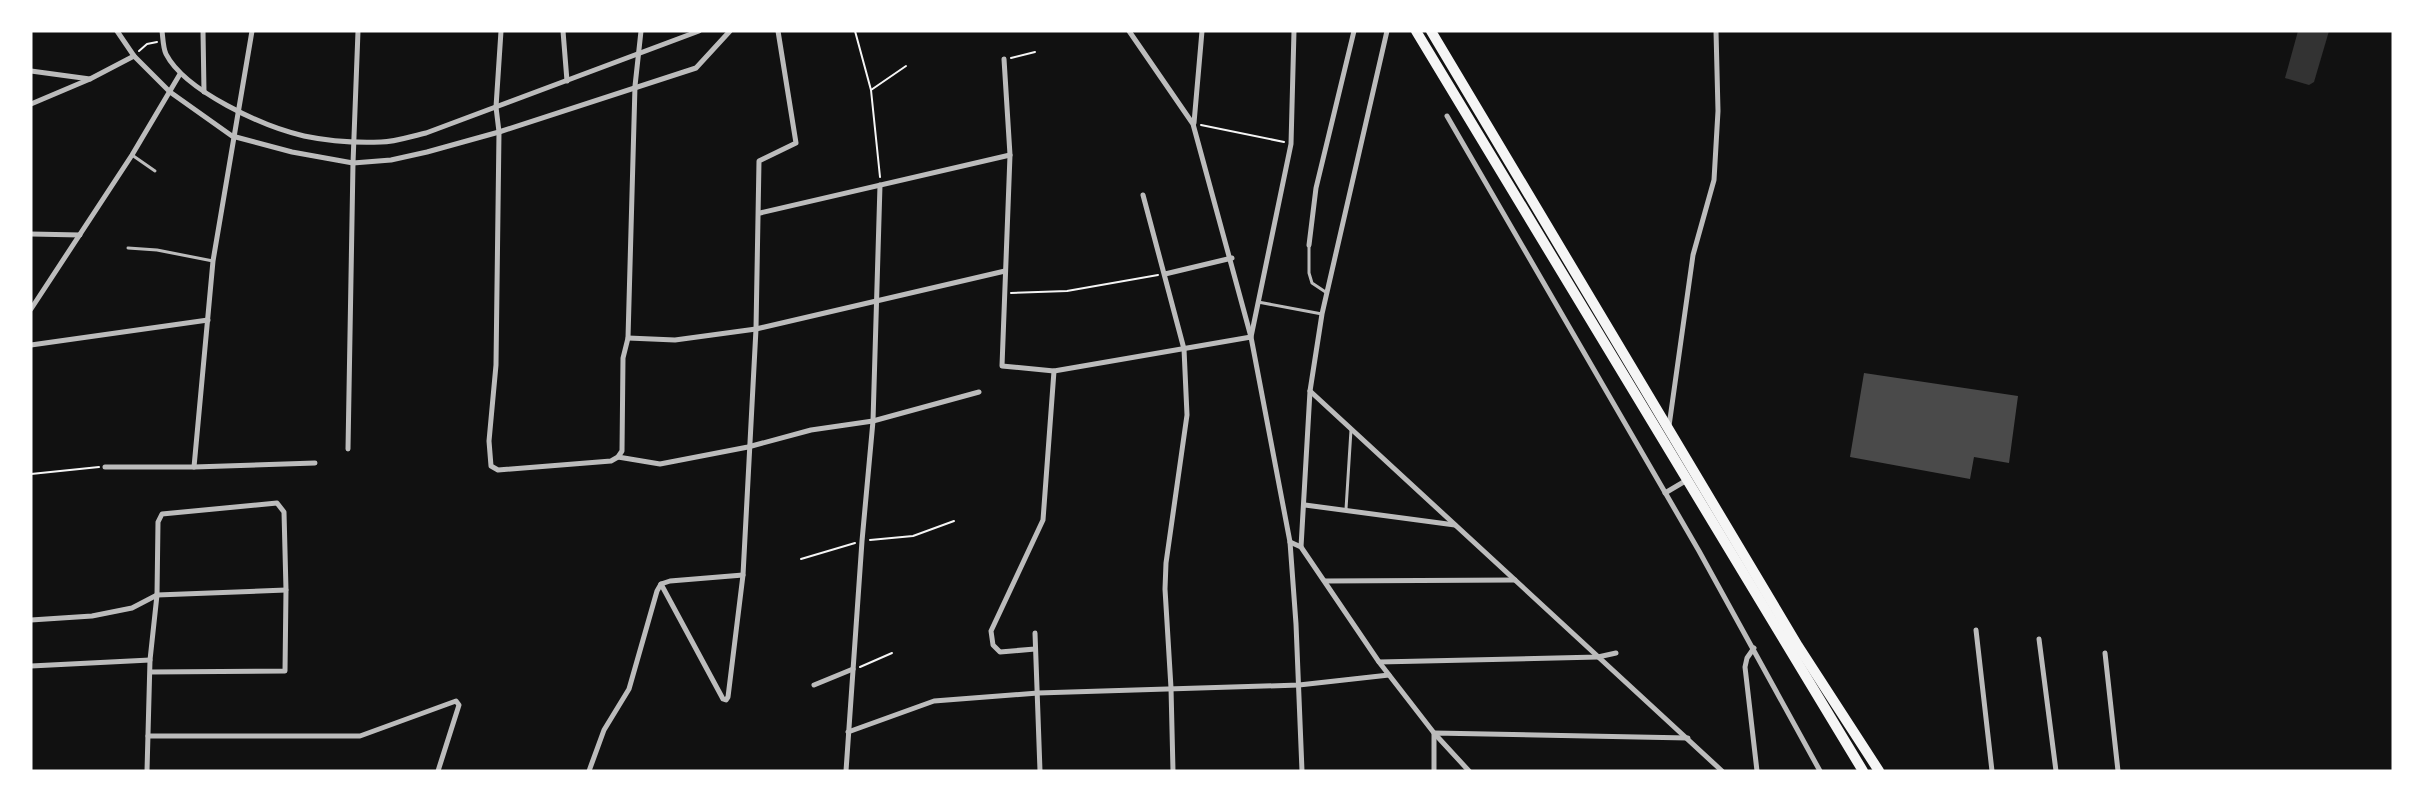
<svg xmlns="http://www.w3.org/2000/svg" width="2424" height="802" viewBox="0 0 2424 802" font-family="'Noto Sans',sans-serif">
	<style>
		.water { fill: #333 }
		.building { fill: #4a4a4a }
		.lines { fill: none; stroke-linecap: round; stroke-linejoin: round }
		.path { stroke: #f5f5f5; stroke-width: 2 }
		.service { stroke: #bcbcbc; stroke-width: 3 }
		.minor { stroke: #bcbcbc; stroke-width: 5 }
		.primary { stroke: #f5f5f5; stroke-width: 10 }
	</style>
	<rect width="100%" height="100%" fill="#111"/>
	<!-- water -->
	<path class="water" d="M 2298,31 L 2329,31 L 2314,82 L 2309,85 L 2285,78 Z"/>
	<!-- building -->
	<path class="building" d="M 1864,373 L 2018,396 L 2009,463 L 1974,457 L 1970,479 L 1850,457 Z"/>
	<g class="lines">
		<!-- path -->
		<g class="path">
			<path d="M 855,31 L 871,90 L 880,177"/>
			<path d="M 139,51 L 147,44 L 157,42"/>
			<path d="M 1011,58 L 1035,52"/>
			<path d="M 871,90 L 906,66"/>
			<path d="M 1201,125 L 1284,142"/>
			<path d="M 1011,293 L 1067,291 L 1158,275"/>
			<path d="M 31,474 L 99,467"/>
			<path d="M 870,540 L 913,536 L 954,521"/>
			<path d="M 801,559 L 855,543"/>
			<path d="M 860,667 L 892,653"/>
		</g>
		<!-- service -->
		<g class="service">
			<path d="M 132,155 L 155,171"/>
			<path d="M 1309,245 L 1309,273 L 1312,283 L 1327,293"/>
			<path d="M 128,248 L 157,250 L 213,261"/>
			<path d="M 1258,302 L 1322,314"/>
			<path d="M 1346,509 L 1351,430"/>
		</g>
		<!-- minor -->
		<g class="minor">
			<path d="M 117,31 L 134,56 L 170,92 L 232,136 L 292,152 L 353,163 L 391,160 L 427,152 L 499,132 L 696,68 L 730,31"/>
			<path d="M 162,31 C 163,38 163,48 166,54 C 185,91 264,127 304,136 C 328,141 357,143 381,142 C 395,142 412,136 426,133 L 699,31"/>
			<path d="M 203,31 L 204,92"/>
			<path d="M 501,31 L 496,107 L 499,132 L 496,365 L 489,441 L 491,466 L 498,470 L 611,461 L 618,457 L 622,451 L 623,358 L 628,338 L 635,86 L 641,31"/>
			<path d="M 563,31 L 567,81"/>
			<path d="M 1129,31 L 1193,124 L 1251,337 L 1290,542 L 1296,624 L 1302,771"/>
			<path d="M 1004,59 L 1010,155 L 1002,366 L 1054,371 L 1251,337 L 1291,144 L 1294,31"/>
			<path d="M 31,71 L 90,79"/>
			<path d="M 31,104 L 90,79 L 134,56"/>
			<path d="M 1447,116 L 1699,551 L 1820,771"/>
			<path d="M 1194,123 L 1202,31"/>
			<path d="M 1143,195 L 1184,349 L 1187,415 L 1166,563 L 1165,589 L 1171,688 L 1173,771"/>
			<path d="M 760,213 L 1010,155"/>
			<path d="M 31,234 L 80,235"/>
			<path d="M 1309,245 L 1316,188 L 1354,31"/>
			<path d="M 1165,274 L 1232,258"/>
			<path d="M 31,309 L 132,155 L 180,74"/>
			<path d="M 628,338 L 675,340 L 756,329 L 1005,271"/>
			<path d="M 31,345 L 208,320"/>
			<path d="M 1310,391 L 1722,771"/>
			<path d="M 1669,426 L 1693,255 L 1714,180 L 1718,111 L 1716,31"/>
			<path d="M 348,449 L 353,163 L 358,31"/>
			<path d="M 618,457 L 660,464 L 748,447 L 811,430 L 873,421 L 979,392"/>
			<path d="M 105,467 L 194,467 L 315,463"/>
			<path d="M 194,467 L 213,261 L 252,31"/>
			<path d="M 1665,493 L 1687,480"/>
			<path d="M 1305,505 L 1455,525"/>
			<path d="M 1290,542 L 1301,547 L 1379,662 L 1434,733 L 1469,771"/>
			<path d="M 1301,547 L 1310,391 L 1322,314 L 1387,31"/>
			<path d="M 1325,581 L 1515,580"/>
			<path d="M 661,584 L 723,699 L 726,700 L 728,697 L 743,575 L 756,329 L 759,161 L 796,143 L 778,31"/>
			<path d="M 31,620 L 92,616 L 132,608 L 157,595 L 286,590"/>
			<path d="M 1976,630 L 1992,771"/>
			<path d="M 1035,633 L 1040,771"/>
			<path d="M 2039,639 L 2056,771"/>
			<path d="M 1754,648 L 1747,658 L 1745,667 L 1757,771"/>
			<path d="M 1035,649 L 1000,652 L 993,645 L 991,631 L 1043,520 L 1054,371"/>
			<path d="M 2105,653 L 2118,771"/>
			<path d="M 1379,662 L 1598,657 L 1616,653"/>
			<path d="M 31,666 L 150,660"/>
			<path d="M 814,685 L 853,669"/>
			<path d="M 848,732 L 934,701 L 1038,693 L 1299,685 L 1389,675"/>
			<path d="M 148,736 L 360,736 L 456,701 L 459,705 L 438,771"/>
			<path d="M 147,771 L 150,660 L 157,595 L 158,522 L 162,514 L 277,503 L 284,512 L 286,590 L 285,671 L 150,672"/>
			<path d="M 589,771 L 604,730 L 629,689 L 657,591 L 661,584 L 670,581 L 743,575"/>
			<path d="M 846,771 L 862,541 L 873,421 L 880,185"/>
			<path d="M 1434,771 L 1434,733 L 1688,738"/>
		</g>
		<!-- primary -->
		<g class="primary">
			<path d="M 1416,31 L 1863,771"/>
			<path d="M 1431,31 L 1798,646 L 1879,771"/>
		</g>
	</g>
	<!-- border -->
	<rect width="2424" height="802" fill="none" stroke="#ffffff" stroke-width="65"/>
</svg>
